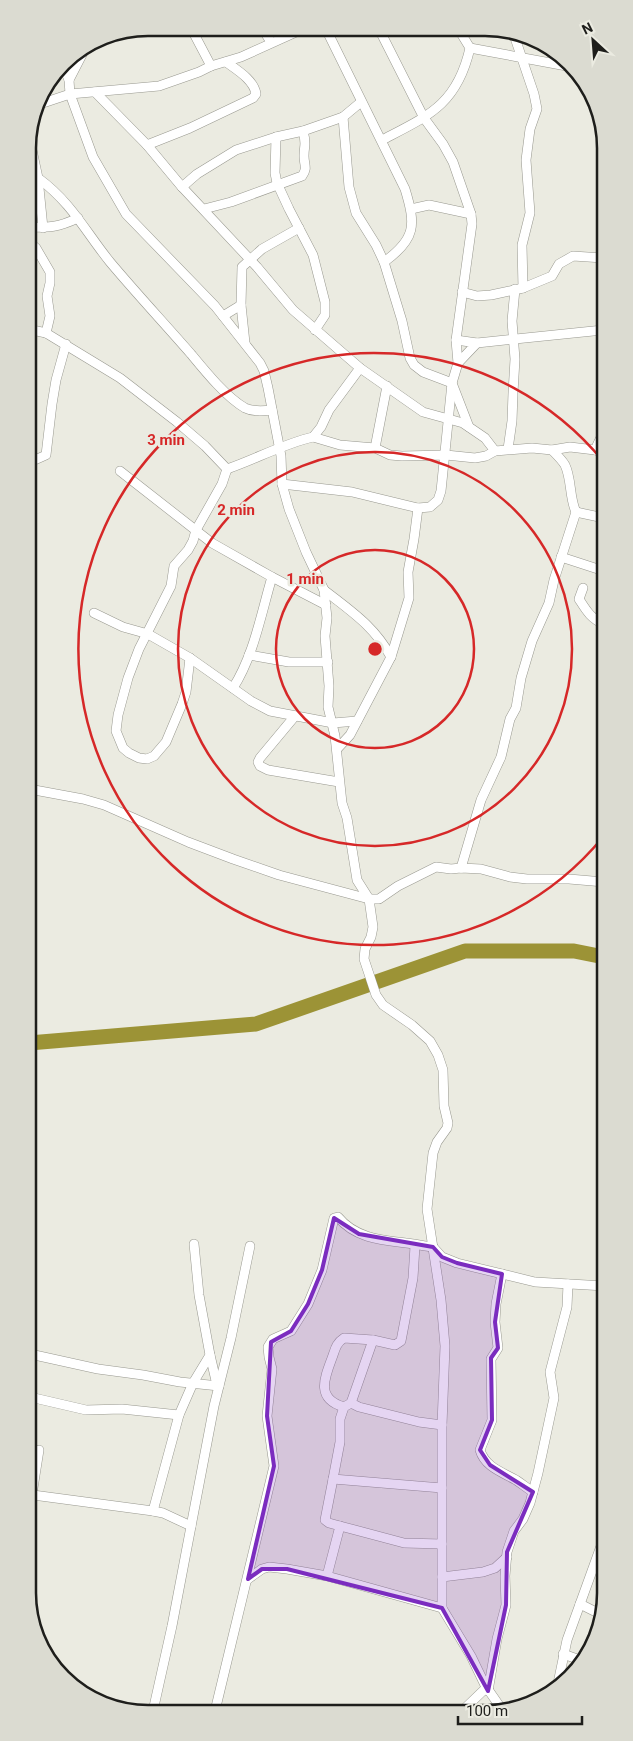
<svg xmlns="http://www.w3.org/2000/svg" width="633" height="1741" viewBox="0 0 633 1741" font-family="Roboto,sans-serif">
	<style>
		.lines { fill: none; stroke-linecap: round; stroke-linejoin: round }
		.river { stroke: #9c9336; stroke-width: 15 }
		.minor-casing { stroke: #98988f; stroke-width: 10 }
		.minor { stroke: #fff; stroke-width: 9 }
		.marked { fill: #7b2cbf; fill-opacity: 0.2; stroke: #7b2cbf; stroke-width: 4; stroke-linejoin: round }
		.ring { fill: none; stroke: #d62828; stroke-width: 2.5 }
		.rim { fill: none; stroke: #1e1e1b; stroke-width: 2.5 }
		.centre { fill: #d62828; stroke: #ebebe1; stroke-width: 2.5 }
		.ring-label { font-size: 15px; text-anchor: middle; font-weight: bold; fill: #d62828; stroke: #ebebe1; stroke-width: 5; stroke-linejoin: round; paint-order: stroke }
	</style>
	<rect width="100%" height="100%" fill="#ebebe1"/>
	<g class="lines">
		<!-- river -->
		<path class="river" d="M 29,1043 L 256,1024 L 465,951 L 574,951 L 604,957"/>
		<defs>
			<g id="minor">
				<path d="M 191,28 L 211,66"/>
				<path d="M 262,28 L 271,42"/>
				<path d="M 326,29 L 405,189 C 416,225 416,239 384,262"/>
				<path d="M 513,32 L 534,94 L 537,109 L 530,129 L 526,160 L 530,213 L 522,245 L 523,288"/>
				<path d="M 470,48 L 572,67"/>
				<path d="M 63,65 L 69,80 L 70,94 L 93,157 L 126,214 L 215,306 L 260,363 L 264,371 L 268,388 L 281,456 L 282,484 L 289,509 L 306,552 L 324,590 L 327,618 L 325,636 L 329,686 L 328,707 L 335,736 L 342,803 L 347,818 L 357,880 L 369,899 L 373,927 L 371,937 L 365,949 L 364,959 L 376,995 L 383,1005 L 412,1025 L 430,1041 L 438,1055 L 443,1070 L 444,1106 L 448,1123 L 447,1128 L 437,1142 L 433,1153 L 427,1209 L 441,1300 L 445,1346 L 442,1425 L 442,1608 L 471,1656 L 485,1685 L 503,1711"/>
				<path d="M 69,80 L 86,47"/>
				<path d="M 95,92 L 147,145 L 182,187 L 257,267 L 293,310 L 360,368 L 423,412 L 463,423 L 485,438 L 495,451"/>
				<path d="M 37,105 L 70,94 L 159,86 L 199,72 L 211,66 L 241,57 L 303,29"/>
				<path d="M 343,117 L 349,187 L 356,213 L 376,245 L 384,262 L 402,321 L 410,358 L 414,365 L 423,372 L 452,383 L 469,427"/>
				<path d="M 602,123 L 603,128"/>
				<path d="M 29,136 L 38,178 C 72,203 85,231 110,262 C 136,293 164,323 191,354 C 205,371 226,397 245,408 C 253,412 263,411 272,410"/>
				<path d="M 276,137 L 275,173 L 277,183 L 289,209 L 313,255 L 325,302 L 325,315 L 315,330"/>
				<path d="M 382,140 C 428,116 457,105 470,48 L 459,30"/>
				<path d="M 147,145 L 190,128 L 253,98 L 256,94 C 254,80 237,70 226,62"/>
				<path d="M 38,178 L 43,228"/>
				<path d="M 182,187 L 197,174 L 236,150 L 276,137 L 303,131 L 343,117 L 361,102"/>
				<path d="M 204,209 L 231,202 L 302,176 C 308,168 304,165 304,156 C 304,144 307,145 303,131"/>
				<path d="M 411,209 L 429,205 L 471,214"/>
				<path d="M 28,227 C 49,228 59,227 78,218"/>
				<path d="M 28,241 L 36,248 L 50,272 L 50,283 L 47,296 L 50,316 L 46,333"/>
				<path d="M 462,292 L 477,296 L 491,295 L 523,288 L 552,276 L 559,264 L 573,256 L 603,258"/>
				<path d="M 223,316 L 241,305"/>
				<path d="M 28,329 L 46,333 L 120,378 L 177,422 L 205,446 L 227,469"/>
				<path d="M 456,340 L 477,343 L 458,363"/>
				<path d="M 245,343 L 241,305 L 242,267 L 262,249 L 299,228"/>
				<path d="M 477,343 L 603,330"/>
				<path d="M 360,368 L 329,410 L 321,427 L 313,437 L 340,445 L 375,448 L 390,455 L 402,456 L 446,455 L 475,458 L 486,456 L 495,451 L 532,448 L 552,450 L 570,447 L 595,450 L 604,453"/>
				<path d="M 375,448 L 387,386"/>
				<path d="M 508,449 L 512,421 L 513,393 L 515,359 L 512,321 L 515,289"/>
				<path d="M 595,450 L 604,431"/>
				<path d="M 28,463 L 46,455 L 52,404 L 56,380 L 66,344"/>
				<path d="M 227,469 C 256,459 283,444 313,437"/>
				<path d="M 120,471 L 212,543 L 272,577 L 326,605"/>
				<path d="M 282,484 L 352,492 L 418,508"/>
				<path d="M 576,512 L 604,518"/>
				<path d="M 561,557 L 604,571"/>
				<path d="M 583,588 L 579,599 C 586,610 591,619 604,624"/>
				<path d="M 324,590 C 352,612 374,626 391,657"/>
				<path d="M 94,613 L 123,627 L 148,634 L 190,658 L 251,701 L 270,711 L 333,723 L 357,721"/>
				<path d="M 249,655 L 289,662 L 328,662"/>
				<path d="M 190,658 L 186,692 L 182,704 L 166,742 L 154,756 L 147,759 L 139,758 L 129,753 L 123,748 L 116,731 L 118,715 L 128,678 L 139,649 L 171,586 L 174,566 L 188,550 L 193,541 L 196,530 L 222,484 L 227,469"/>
				<path d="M 233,688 C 254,655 261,614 272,577"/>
				<path d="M 295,716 L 260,758 L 258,762 L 260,766 L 268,770 L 339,782"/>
				<path d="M 337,749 L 350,735 L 391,657 L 409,598 L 408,572 L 414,539 L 418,508 L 430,507 L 438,500 L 441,491 L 452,383 L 458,363 L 456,340 L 472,224 L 471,214 L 453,162 L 443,144 L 424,118 L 379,29"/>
				<path d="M 29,789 L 83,799 L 104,805 L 188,842 L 233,859 L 279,875 L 369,899 L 379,899 L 398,886 L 436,867 L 451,869 L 461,868 L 481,869 L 510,877 L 527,879 L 569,879 L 604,882"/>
				<path d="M 461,868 L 481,800 L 501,757 L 510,719 L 516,708 L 521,678 L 532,641 L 549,603 L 554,580 L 576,512 C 569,497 572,480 565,465 C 562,460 556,454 552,450"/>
				<path d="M 415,1246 L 413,1278 L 401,1341 L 395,1345 L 373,1340 L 344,1338 C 336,1343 335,1350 332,1358 C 324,1379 316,1399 344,1407 L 351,1403 L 359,1407 L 419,1422 L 442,1425"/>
				<path d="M 502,1274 L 496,1304 L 495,1322 L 498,1348 L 491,1359 L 492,1420 L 480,1450 C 485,1467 502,1472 516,1480 C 522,1484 527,1488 533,1492"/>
				<path d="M 30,1354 L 98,1369 L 143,1375 L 180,1382 L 219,1386"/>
				<path d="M 210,1355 L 217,1385"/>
				<path d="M 30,1397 L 86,1410 L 122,1409 L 179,1415"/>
				<path d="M 351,1403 L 373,1340"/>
				<path d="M 344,1407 L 340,1419 L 340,1442 L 333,1479 L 442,1488"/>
				<path d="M 33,1495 L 153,1511 L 163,1513 L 191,1526"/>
				<path d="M 30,1507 L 39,1450"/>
				<path d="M 153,1511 L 179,1415 L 193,1383 L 210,1355 L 199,1295 L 194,1244"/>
				<path d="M 340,1526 L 404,1543 L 442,1544"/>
				<path d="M 327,1576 L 340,1526 L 329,1523 L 325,1520 L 333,1479"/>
				<path d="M 442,1577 L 483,1572 L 495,1568 L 507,1557"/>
				<path d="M 248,1579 L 262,1569 L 269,1567 L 287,1569 L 327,1576 L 442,1608"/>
				<path d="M 580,1604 L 602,1615"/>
				<path d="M 563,1654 L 583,1661"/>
				<path d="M 557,1688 L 567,1640 L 605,1535"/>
				<path d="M 488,1691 L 497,1639 L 506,1605 L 505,1576 L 507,1552 L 514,1531 L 523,1519 L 530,1503 L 538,1473 L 554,1398 L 550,1372 L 567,1307 L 568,1284"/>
				<path d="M 153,1711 L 172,1626 L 214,1406 L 231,1338 L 250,1246"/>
				<path d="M 215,1711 L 274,1466 L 267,1416 L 272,1369 L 269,1357 L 268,1347 L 273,1339 L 291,1331 L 308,1304 L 322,1270 L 334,1218 L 338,1217 C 355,1238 381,1240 406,1243 C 415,1244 424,1246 433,1247 L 442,1257 L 457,1263 L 535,1282 L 605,1286"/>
				<path d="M 462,1711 L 486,1688"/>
			</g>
		</defs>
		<!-- minor casing -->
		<use href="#minor" class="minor-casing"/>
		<!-- minor -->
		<use href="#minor" class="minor"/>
	</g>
	<!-- marked area -->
	<path class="marked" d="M 334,1218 L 359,1234 L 433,1247 L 442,1257 L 457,1263 L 502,1274 L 495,1322 L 498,1348 L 491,1358 L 492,1420 L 480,1450 L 490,1465 L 533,1492 L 507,1552 L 506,1605 L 488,1691 L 442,1608 L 287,1569 L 262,1569 L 248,1579 L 274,1466 L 267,1416 L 271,1342 L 291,1331 L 308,1304 L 322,1270 Z"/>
	<!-- distance rings -->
	<g class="ring">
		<circle cx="375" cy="649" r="99"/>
		<circle cx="375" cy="649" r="197"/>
		<path d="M603 837A296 296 0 1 1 603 461"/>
	</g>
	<!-- crop -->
	<path d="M0 0H633V1741H0ZM148 36H485A112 112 0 0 1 597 148V1593A112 112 0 0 1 485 1705H148A112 112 0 0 1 36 1593V148A112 112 0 0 1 148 36Z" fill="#dbdbd1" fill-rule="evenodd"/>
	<path class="rim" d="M148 36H485A112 112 0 0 1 597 148V1593A112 112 0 0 1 485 1705H148A112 112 0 0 1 36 1593V148A112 112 0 0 1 148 36Z"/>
	<circle cx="375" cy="649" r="8" class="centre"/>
	<g class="ring-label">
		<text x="166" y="445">3 min</text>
		<text x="236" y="515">2 min</text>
		<text x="305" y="584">1 min</text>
	</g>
	<!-- north arrow -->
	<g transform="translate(593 40) rotate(334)" stroke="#ebebe1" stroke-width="4" paint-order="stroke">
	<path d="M0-4L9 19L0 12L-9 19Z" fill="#1e1e1b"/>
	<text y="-8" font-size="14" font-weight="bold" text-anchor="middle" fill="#1e1e1b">N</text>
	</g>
	<!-- scale -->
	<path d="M458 1716v8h124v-8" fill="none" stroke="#1e1e1b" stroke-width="2.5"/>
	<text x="466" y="1716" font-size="15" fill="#1e1e1b" stroke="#ebebe1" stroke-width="4" paint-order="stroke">100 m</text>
</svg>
